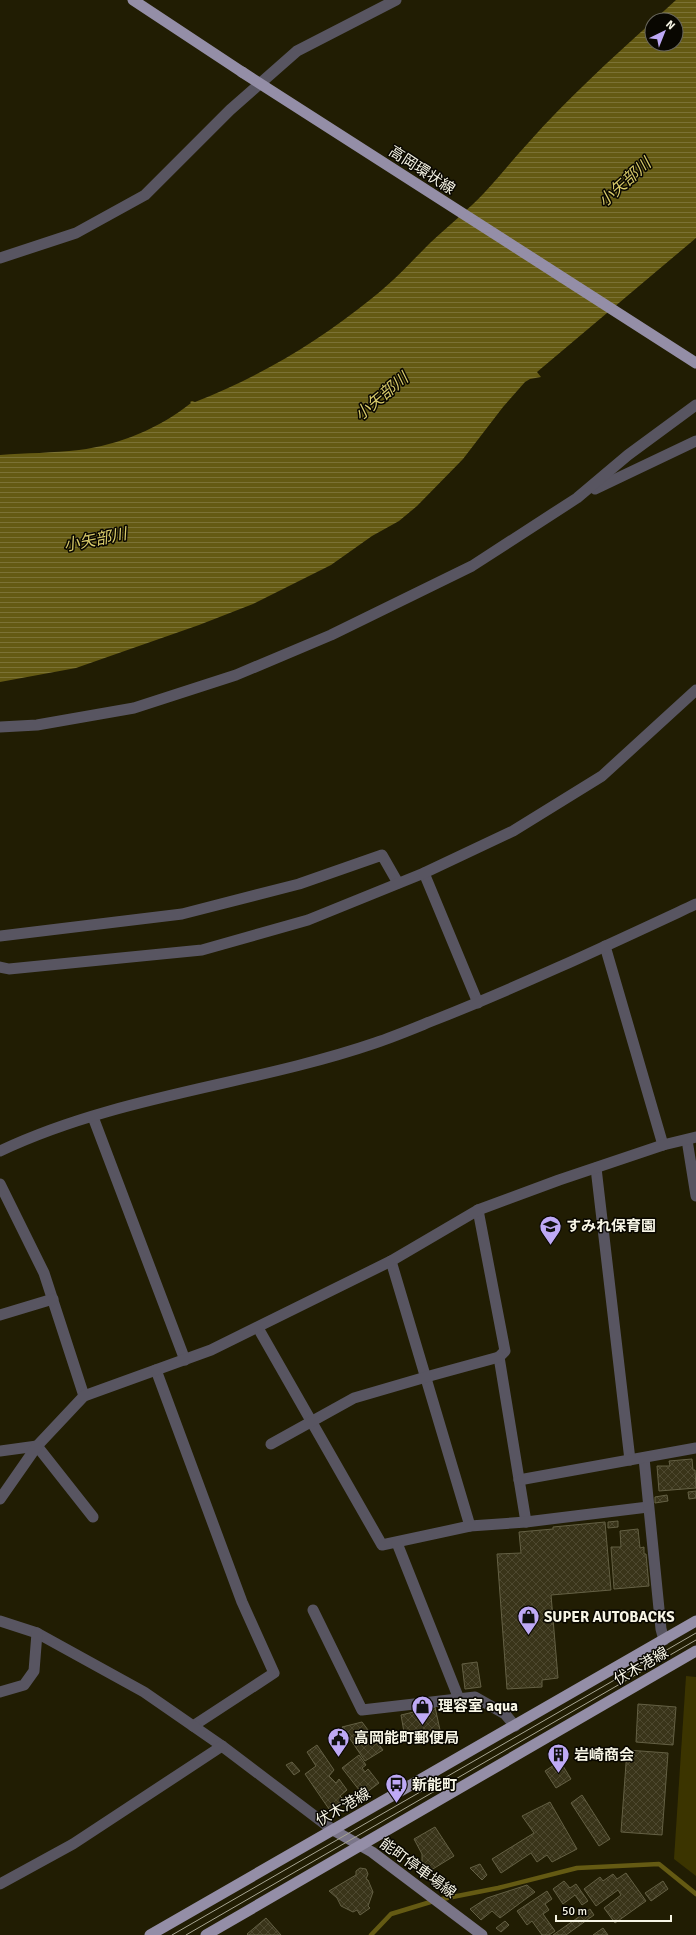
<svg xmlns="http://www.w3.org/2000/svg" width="696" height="1935" viewBox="0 0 696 1935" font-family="Signika,'Noto Sans JP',sans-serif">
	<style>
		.pitch { fill: #3b3400 }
		.water { fill: url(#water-rules) }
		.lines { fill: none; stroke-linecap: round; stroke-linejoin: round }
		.stream { stroke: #645a13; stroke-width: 4.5 }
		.building { fill: url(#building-cross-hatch); stroke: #646044 }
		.minor { stroke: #585561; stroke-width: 11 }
		.secondary { stroke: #7a7588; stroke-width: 11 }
		.primary { stroke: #948ea7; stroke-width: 11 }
		.tram { stroke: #a7a591; stroke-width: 1 }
		.primary-bridge { stroke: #948ea7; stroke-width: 11 }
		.labels { text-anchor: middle; stroke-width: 3; stroke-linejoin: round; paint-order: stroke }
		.street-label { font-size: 15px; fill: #f7f5e5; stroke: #090701 }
		.poi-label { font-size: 15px; font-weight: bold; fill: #f7f5e5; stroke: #090701; text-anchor: start }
		.water-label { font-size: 16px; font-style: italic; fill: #d9cb6b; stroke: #090701 }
	</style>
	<defs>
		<pattern id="water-rules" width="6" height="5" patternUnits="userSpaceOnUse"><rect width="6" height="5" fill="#645a13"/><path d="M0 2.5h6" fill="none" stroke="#7b7235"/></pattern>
		<pattern id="building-cross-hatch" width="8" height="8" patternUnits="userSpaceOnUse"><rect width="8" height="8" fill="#393419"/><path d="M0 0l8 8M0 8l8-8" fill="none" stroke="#4d482f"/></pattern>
	</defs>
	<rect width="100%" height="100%" fill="#211d03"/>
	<!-- pitch -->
	<path class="pitch" d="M 686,1676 L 696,1677 L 696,1876 L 674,1859 Z"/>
	<!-- water -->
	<path class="water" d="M 676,0 L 696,0 L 696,238 L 537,372 L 541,377 L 530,379 L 525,382 L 503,407 L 463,459 L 417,506 L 399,521 L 372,536 L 331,565 L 253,604 L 199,625 L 76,668 L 0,682 L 0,455 C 26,453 53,453 79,450 C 119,445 160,428 191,403 L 190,402 L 192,401 L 195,402 C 259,377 318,342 371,299 C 393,282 411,262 430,243 C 448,226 468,210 485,192 C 500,176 514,158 529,142 C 567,99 610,60 652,22 L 652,44 L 676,44 L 676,20 L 654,20 Z"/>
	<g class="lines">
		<!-- stream -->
		<path class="stream" d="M 371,1935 L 391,1914 L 437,1900 L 498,1888 L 577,1868 L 659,1864 L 696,1894"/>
	</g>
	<!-- building -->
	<g class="building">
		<path d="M 692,1459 L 693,1470 L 695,1470 L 696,1488 L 659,1491 L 657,1466 L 670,1466 L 669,1461 Z"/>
		<path d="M 696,1491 L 696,1498 L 689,1499 L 688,1492 Z"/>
		<path d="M 667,1495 L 668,1501 L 655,1503 L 655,1497 Z"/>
		<path d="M 618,1521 L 618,1527 L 608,1528 L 608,1522 Z"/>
		<path d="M 605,1522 L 611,1590 L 551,1595 L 558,1678 L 542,1680 L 542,1687 L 507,1689 L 497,1554 L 521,1553 L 519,1532 L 553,1529 L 553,1527 Z"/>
		<path d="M 638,1529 L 640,1548 L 644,1547 L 644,1554 L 646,1554 L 649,1586 L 614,1589 L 611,1547 L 621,1547 L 620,1531 Z"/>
		<path d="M 477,1662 L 481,1687 L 465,1689 L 462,1664 Z"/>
		<path d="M 638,1704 L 676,1707 L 673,1745 L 636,1742 Z"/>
		<path d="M 435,1707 L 440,1730 L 405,1738 L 401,1715 Z"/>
		<path d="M 362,1722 L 383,1750 L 365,1761 L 342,1727 Z"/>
		<path d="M 317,1745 L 334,1770 L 329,1776 L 336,1783 L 339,1779 L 347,1790 L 340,1796 L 344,1800 L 329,1809 L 305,1774 L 316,1766 L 307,1752 Z"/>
		<path d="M 627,1750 L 668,1753 L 662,1835 L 621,1832 Z"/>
		<path d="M 359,1755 L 366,1765 L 362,1768 L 365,1772 L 368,1769 L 379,1783 L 363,1795 L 342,1768 Z"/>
		<path d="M 560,1761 L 571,1779 L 556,1788 L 545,1771 Z"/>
		<path d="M 292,1762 L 300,1771 L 294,1775 L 286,1765 Z"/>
		<path d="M 582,1795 L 610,1839 L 599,1846 L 571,1803 Z"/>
		<path d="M 550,1802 L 577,1849 L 552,1862 L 547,1855 L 537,1862 L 531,1853 L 501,1873 L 492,1859 L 534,1833 L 522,1816 Z"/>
		<path d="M 435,1827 L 454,1856 L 428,1872 L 422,1865 L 422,1854 L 414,1839 Z"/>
		<path d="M 480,1864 L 487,1875 L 482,1880 L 470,1868 Z"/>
		<path d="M 360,1868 L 366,1869 L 368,1874 L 366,1879 L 368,1880 L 373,1892 L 368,1906 L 370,1908 L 360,1915 L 357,1910 L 353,1912 L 341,1906 L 337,1898 L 329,1891 L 356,1875 L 356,1871 Z"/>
		<path d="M 626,1873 L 646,1901 L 615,1923 L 604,1908 L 621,1895 L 618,1890 L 596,1906 L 584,1889 L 600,1877 L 603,1881 L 613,1874 L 617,1879 Z"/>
		<path d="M 564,1881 L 570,1888 L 576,1884 L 588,1901 L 582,1905 L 575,1895 L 563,1904 L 553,1889 Z"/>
		<path d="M 663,1881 L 668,1889 L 651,1901 L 645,1893 Z"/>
		<path d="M 527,1885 L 535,1892 L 500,1918 L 492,1911 L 481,1920 L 470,1909 L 487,1898 Z"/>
		<path d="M 547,1891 L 552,1899 L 545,1904 L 549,1910 L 543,1914 L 555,1931 L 549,1935 L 542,1935 L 532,1921 L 527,1925 L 517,1911 Z"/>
		<path d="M 590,1909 L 594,1915 L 566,1935 L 553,1935 Z"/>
		<path d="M 266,1918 L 281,1935 L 248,1935 L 247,1934 Z"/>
		<path d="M 505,1921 L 509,1925 L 501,1932 L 496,1928 Z"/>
		<path d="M 603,1928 L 608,1935 L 593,1935 Z"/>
	</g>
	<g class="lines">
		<!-- minor -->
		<g class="minor">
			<path d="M 0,258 L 76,233 L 145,195 L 230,110 L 297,51 L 396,0"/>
			<path d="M 595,489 L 696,441"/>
			<path d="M 0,727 L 37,725 L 134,708 L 236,675 L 331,635 L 472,566 L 577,498 L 628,455 L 696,405"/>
			<path d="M 424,873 L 478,1003"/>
			<path d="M 0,936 L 182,914 L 299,884 L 382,855 L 398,883"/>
			<path d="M 605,946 L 663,1145"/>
			<path d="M 0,967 L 9,969 L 202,950 L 308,920 L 424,873 L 513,831 L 602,776 L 696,690"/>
			<path d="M 93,1117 L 185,1360"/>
			<path d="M 687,1140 L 696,1196"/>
			<path d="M 0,1151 C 118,1095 252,1085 375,1043 C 396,1036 417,1027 437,1019 C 525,984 610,944 696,904"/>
			<path d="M 596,1168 L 630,1460"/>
			<path d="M 0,1184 L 44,1273 L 84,1396"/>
			<path d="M 478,1210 L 505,1351 L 499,1357 L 526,1522"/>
			<path d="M 391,1261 L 470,1526"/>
			<path d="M 0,1315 L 53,1299"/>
			<path d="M 258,1328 L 382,1545 L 470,1526 L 526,1522 L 648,1507"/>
			<path d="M 156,1370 L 242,1602 L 274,1673 L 193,1726"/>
			<path d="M 271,1444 L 354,1398 L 426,1377 L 499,1357"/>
			<path d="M 0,1451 L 37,1446 L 93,1517"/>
			<path d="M 644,1458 L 661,1629 L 664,1640"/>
			<path d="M 519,1480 L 696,1448"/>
			<path d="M 0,1499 L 37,1446 L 84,1396 L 211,1350 L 391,1261 L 478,1210 L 559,1180 L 663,1145 L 696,1137"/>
			<path d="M 397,1543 L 459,1699"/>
			<path d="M 313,1610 L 362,1710 L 475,1697 L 505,1714 L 515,1726"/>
			<path d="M 0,1621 L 37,1633 L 144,1692 L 222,1746 L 333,1830"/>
			<path d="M 0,1692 L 24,1685 L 34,1671 L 37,1633"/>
			<path d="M 0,1884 L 73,1844 L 222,1746"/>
		</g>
		<!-- secondary -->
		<path class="secondary" d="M 333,1830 L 372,1852 L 482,1935"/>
		<!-- primary -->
		<g class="primary">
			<path d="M 133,0 L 242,72"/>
			<path d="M 150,1935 L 696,1621"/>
			<path d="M 206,1935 L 696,1651"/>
		</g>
		<!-- tram -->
		<g class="tram">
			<path d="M 172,1935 L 696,1633"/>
			<path d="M 186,1935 L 696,1640"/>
		</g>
		<!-- primary-bridge -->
		<path class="primary-bridge" d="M 242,72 L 696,363"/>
	</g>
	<!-- icons -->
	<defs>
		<symbol id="school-pin" viewBox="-11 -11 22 30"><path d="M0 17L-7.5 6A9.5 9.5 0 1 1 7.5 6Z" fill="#bea9f5" stroke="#090701"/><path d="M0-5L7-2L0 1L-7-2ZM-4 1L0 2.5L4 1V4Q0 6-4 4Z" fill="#111"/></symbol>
		<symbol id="shop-pin" viewBox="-11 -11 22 30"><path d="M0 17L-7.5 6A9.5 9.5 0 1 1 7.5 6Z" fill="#bea9f5" stroke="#090701"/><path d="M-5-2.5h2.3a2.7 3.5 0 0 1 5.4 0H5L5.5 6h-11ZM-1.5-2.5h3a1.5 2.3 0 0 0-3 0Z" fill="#111"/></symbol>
		<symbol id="civic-pin" viewBox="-11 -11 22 30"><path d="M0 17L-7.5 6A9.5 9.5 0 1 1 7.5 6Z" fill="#bea9f5" stroke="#090701"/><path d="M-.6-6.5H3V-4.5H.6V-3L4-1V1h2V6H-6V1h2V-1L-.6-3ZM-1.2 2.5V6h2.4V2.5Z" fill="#111"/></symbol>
		<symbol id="building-pin" viewBox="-11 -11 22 30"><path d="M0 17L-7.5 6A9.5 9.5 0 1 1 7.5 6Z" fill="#bea9f5" stroke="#090701"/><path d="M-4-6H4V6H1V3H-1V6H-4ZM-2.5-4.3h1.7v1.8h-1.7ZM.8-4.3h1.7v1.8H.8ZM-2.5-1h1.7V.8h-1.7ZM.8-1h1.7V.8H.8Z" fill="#111"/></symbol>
		<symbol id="bus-pin" viewBox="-11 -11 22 30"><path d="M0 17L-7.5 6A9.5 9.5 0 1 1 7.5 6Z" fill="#bea9f5" stroke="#090701"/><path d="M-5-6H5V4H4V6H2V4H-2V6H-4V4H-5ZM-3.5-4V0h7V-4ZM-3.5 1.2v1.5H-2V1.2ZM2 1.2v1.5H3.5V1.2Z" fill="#111"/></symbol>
	</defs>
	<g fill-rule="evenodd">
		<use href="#school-pin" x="538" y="1214" width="25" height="34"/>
		<use href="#shop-pin" x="516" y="1604" width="25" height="34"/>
		<use href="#shop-pin" x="410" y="1694" width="25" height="34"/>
		<use href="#civic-pin" x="326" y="1726" width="25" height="34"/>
		<use href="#building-pin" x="546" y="1742" width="25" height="34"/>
		<use href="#bus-pin" x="384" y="1772" width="25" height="34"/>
	</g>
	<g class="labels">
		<!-- street labels -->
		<g class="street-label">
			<text transform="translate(422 170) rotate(33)" y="5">高岡環状線</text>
			<text transform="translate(641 1666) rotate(-30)" y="5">伏木港線</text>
			<text transform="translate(343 1807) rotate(-30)" y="5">伏木港線</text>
			<text transform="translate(418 1868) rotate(36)" y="5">能町停車場線</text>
		</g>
		<!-- poi labels -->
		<g class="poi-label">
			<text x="566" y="1231">すみれ保育園</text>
			<text x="544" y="1622">SUPER AUTOBACKS</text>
			<text x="438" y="1711">理容室 aqua</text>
			<text x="354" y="1743">高岡能町郵便局</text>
			<text x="574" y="1760">岩崎商会</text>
			<text x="412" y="1790">新能町</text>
		</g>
		<!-- water labels -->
		<g class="water-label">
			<text transform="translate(624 182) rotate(-42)" y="6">小矢部川</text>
			<text transform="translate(381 396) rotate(-40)" y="6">小矢部川</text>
			<text transform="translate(95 539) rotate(-11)" y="6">小矢部川</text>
		</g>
	</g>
	<!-- north arrow -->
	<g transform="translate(664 32) rotate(43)"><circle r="19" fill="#090701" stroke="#68665c"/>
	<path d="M0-3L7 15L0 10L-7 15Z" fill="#bea9f5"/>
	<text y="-6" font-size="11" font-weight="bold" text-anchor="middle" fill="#f7f5e5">N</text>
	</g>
	<!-- scale -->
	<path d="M556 1915v6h115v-6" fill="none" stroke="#f7f5e5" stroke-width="2"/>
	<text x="562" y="1915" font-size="12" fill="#f7f5e5" stroke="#090701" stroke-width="3" paint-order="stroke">50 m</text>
</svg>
